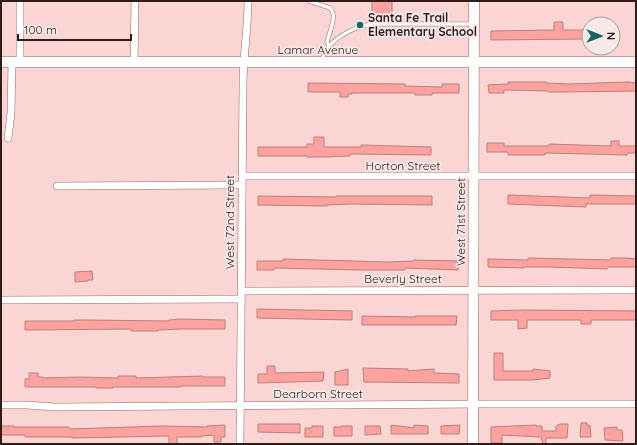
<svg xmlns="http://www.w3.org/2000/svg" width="637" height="445" viewBox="0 0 637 445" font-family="Quicksand,sans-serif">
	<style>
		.building { fill: #fda29f; stroke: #b8807d }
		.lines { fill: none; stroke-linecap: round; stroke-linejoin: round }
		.lane-casing { stroke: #9a6462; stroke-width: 4.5 }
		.street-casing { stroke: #9a6462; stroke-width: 8 }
		.secondary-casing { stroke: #9a6462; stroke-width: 11 }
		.lane { stroke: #fff; stroke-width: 3.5 }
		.street { stroke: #fff; stroke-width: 7 }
		.secondary { stroke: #fff; stroke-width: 10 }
		.poi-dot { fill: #136368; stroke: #f6e9e8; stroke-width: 1.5 }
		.labels { text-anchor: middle; stroke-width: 3.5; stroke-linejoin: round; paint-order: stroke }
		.poi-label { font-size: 12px; font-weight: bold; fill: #321c1b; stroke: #f6e9e8; text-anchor: start }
		.street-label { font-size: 12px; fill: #321c1b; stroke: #f6e9e8 }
	</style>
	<rect width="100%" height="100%" fill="#fbd5d3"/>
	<!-- building -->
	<g class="building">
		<rect x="372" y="1" width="20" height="19"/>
		<path d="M 554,22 L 563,22 L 563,30 L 586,30 L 586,39 L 491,40 L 491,31 L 554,30 Z"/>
		<path d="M 508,82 L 546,82 L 546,83 L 569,84 L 628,82 L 636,83 L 636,91 L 565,92 L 548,92 L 548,91 L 504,90 L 504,93 L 489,93 L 488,85 L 508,84 Z"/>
		<path d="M 308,83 L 405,84 L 405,86 L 442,87 L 442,84 L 459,84 L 459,93 L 432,93 L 432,95 L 415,95 L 415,93 L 352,93 L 352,94 L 348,94 L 348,97 L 340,97 L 340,92 L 308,92 Z"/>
		<path d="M 314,137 L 324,137 L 324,147 L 361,147 L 361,145 L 431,147 L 431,155 L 350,154 L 350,156 L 324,157 L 307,157 L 307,156 L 258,156 L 258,147 L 307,147 L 307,144 L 314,144 Z"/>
		<path d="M 611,141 L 619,141 L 619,146 L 636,146 L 636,153 L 627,153 L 627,155 L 545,153 L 545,155 L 508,155 L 508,152 L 487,152 L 487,143 L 504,143 L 504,146 L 549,146 L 549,144 L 611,146 Z"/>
		<path d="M 508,195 L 590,198 L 590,195 L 636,196 L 636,204 L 586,204 L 586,207 L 508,204 Z"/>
		<path d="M 258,196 L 336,197 L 336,196 L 432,196 L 432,205 L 353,204 L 327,205 L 327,206 L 258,205 Z"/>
		<path d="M 528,258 L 610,260 L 611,258 L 627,258 L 636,259 L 636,267 L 607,267 L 607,269 L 549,267 L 524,267 L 524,268 L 488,267 L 488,259 L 528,260 Z"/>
		<path d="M 283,259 L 388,262 L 414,261 L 414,260 L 458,261 L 458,270 L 405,268 L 405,270 L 362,270 L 274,268 L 274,270 L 257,270 L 257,261 L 283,261 Z"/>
		<path d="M 92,271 L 93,280 L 88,280 L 88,281 L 75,282 L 75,272 Z"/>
		<path d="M 257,309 L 352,311 L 352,320 L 257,318 Z"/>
		<path d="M 522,310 L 636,311 L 636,320 L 591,320 L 591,324 L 581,324 L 581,320 L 527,320 L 527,328 L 518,329 L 518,320 L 491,320 L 491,311 Z"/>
		<path d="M 362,316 L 415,317 L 415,316 L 457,316 L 456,325 L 362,325 Z"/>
		<path d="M 180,319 L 225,320 L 225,329 L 181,329 L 158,330 L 158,331 L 131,331 L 131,329 L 25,330 L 25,321 L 74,321 L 74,320 L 87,320 L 169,321 L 169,320 Z"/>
		<path d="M 494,353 L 503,353 L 503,371 L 533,371 L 533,369 L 550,371 L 550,378 L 533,380 L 494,380 Z"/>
		<path d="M 267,366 L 275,366 L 275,373 L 324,372 L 323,381 L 258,383 L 258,374 L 267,374 Z"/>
		<path d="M 363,368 L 408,369 L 408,371 L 434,369 L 434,373 L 459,374 L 459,383 L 364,382 Z"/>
		<path d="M 348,369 L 348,385 L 335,385 L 335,372 Z"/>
		<path d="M 29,373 L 38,373 L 38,377 L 43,377 L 43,378 L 80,377 L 118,378 L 118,376 L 136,376 L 136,378 L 203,376 L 203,377 L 225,377 L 225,386 L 181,386 L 181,387 L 113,387 L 113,388 L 96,388 L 96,387 L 25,387 L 25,379 L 29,379 Z"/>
		<path d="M 581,423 L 587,423 L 587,426 L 590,425 L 591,437 L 580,437 Z"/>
		<path d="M 258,424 L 300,424 L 300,433 L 258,432 Z"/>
		<path d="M 560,424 L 568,424 L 567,438 L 546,438 L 546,444 L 543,444 L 541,437 L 502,435 L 502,443 L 491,443 L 491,427 L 536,425 L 536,426 L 542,426 L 542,431 L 556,431 L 556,426 Z"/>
		<path d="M 225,425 L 225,437 L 221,437 L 221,442 L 214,442 L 214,435 L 202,436 L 202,437 L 177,437 L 177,444 L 169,444 L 169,436 L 72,438 L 72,437 L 25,437 L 25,435 L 1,435 L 1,426 L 14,426 L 14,427 L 69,427 L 69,429 L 162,426 L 207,427 L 207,426 Z"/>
		<path d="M 391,425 L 414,428 L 414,425 L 428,426 L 428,434 L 391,434 Z"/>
		<path d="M 460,425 L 459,434 L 441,434 L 441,426 Z"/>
		<path d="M 312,426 L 323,426 L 323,437 L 305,437 L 305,428 L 312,428 Z"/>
		<path d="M 341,426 L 352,426 L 352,436 L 334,436 L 334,427 L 341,427 Z"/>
		<path d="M 365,426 L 380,426 L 381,434 L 365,435 Z"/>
		<path d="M 617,427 L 617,430 L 622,430 L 623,441 L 605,440 L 604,428 Z"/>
	</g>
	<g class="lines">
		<defs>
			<g id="lane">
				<path d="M 309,1 L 330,8 C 338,16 329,32 327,42 L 329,46"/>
				<path d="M 322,61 C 323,57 323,53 326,50 C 336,36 359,24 375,24 L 473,24"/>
			</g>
			<g id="street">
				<path d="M 20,62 L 20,1"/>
				<path d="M 134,63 L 135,1"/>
				<path d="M 8,138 L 11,113 L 12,62"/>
				<path d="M 242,176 L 636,176"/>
				<path d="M 57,186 L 241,185"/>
				<path d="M 241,291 L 636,290"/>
				<path d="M 3,300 L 241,299"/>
				<path d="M 1,405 L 27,405 L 54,407 L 484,404 L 636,404"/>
				<path d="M 240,444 L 243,86 C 243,57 248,29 248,1"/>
			</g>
			<g id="secondary">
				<path d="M 1,62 L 636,62"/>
				<path d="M 473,444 L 474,1"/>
			</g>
		</defs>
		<!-- lane casing -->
		<use href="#lane" class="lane-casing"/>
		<!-- street casing -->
		<use href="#street" class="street-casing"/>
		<!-- secondary casing -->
		<use href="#secondary" class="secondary-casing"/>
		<!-- lane -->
		<use href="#lane" class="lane"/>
		<!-- street -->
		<use href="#street" class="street"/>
		<!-- secondary -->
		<use href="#secondary" class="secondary"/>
	</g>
	<!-- markers -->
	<circle class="poi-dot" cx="360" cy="25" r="4"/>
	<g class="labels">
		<!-- poi labels -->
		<g class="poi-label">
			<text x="368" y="22">Santa Fe Trail<tspan x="368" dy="14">Elementary School</tspan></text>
		</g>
		<!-- street labels -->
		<g class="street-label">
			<text x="318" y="54">Lamar Avenue</text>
			<text x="403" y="170">Horton Street</text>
			<text transform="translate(230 222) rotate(-90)" y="4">West 72nd Street</text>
			<text transform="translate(461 222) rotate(-90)" y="4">West 71st Street</text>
			<text x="403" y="283">Beverly Street</text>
			<text x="318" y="398">Dearborn Street</text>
		</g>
	</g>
	<!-- border -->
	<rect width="637" height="445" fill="none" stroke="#321c1b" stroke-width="4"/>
	<!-- north arrow -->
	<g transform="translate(601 36) rotate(90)"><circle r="19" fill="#f6e9e8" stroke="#a89796"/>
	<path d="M0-3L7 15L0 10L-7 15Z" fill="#136368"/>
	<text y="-6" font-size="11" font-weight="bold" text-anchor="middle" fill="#321c1b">N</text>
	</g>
	<!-- scale -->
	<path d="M18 34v6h113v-6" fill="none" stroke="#321c1b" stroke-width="2"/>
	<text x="24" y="34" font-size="12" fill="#321c1b" stroke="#f6e9e8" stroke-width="3" paint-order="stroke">100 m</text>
</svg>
